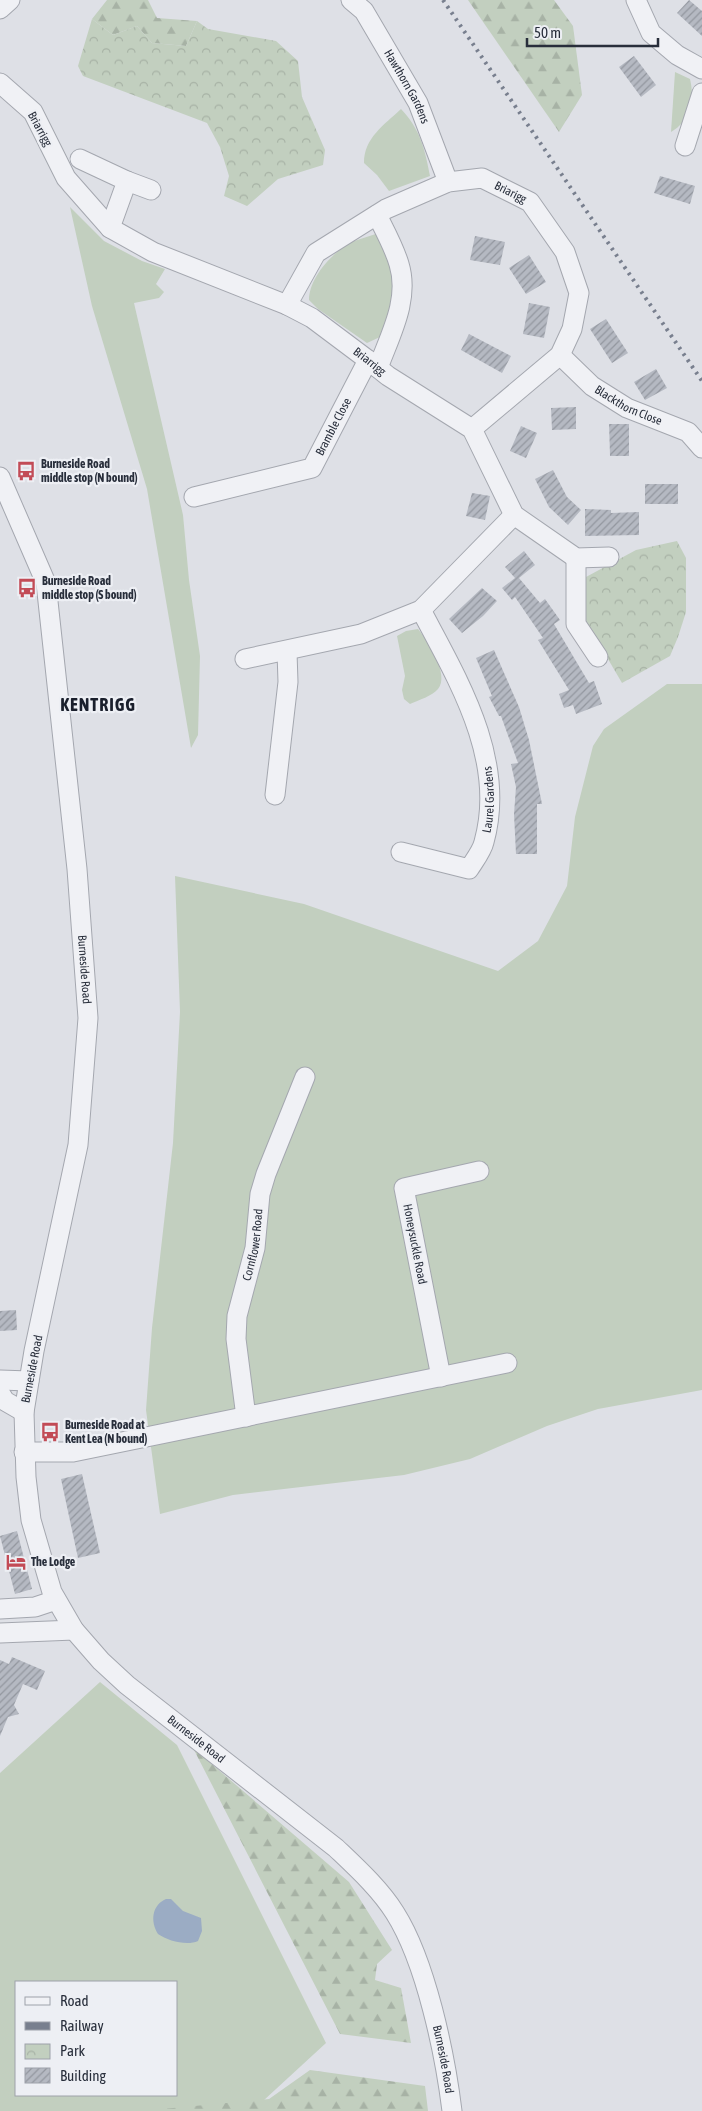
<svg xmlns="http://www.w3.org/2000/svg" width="702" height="2111" viewBox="0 0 702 2111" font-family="'Asap Condensed',sans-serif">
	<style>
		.green { fill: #c2cfbf; fill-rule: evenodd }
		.forest { fill: url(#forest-firs) }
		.park { fill: url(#park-crowns) }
		.water { fill: #9bacc4 }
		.building { fill: url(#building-hatch) }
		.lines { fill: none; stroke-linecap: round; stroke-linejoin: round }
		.minor-casing { stroke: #a4a7af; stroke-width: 21 }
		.minor { stroke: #f0f1f5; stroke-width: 19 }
		.rail { stroke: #787f8e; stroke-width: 4; stroke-dasharray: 2.5 5; stroke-linecap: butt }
		.labels { text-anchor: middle; stroke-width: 4.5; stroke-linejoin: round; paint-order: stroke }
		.street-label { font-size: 12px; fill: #282e3b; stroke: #edeff4 }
		.poi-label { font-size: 12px; font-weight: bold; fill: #282e3b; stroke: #edeff4; text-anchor: start }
		.district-label { font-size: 18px; font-weight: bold; letter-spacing: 1px; fill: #1a1f2c; stroke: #edeff4 }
	</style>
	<defs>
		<pattern id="forest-firs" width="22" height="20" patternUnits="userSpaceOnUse" patternTransform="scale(1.25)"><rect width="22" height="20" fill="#c2cfbf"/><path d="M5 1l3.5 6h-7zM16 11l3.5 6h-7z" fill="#a7b2a5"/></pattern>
		<pattern id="park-crowns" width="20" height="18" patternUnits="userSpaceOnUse" patternTransform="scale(1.25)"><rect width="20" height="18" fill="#c2cfbf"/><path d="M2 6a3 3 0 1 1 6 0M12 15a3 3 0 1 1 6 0" fill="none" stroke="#a7b2a5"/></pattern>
		<pattern id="building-hatch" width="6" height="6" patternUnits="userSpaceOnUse" patternTransform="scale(1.25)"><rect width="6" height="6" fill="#b5b9c2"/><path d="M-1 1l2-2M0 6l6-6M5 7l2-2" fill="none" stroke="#93979f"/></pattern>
	</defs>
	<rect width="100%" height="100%" fill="#dee0e6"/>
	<!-- green -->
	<g class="green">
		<path d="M 675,72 L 690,79 C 695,100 690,121 671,132 Z"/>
		<path d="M 401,109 C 420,129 425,149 430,176 L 389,191 L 377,175 L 364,163 C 364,138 384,125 401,109 Z"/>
		<path d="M 70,207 L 104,241 L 142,261 L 165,269 L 156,284 L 164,292 L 159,298 L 134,303 L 183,515 L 189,580 L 200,656 L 198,735 L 191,748 L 147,489 L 92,306 Z"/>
		<path d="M 378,233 L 387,254 L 397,292 L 380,337 L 367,343 L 318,309 L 309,300 C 309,279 330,255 348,244 C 357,239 368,237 378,233 Z"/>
		<path d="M 418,629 C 428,641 450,675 438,689 C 432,696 419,700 410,704 L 404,699 L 402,690 L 405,676 L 397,636 L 406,631 Z"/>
		<path d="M 667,684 L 702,684 L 702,1390 L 598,1409 L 547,1426 L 470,1459 L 404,1475 L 233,1495 L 160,1514 L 146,1410 L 152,1328 L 173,1143 L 180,1012 L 175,876 L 304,904 L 498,971 L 538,941 L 567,886 L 575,817 L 593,746 L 604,729 Z"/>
		<path d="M 100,1682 L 177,1745 L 326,2043 L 252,2111 L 0,2111 L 0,1773 ZM 16,1982 L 176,1982 L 176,2095 L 16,2095 Z"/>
	</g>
	<!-- forest -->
	<g class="forest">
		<path d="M 107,0 L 148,0 L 157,18 L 197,21 L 186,46 L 152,43 L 137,26 L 113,35 L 92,19 Z"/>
		<path d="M 468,0 L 554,0 L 573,26 L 582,95 L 559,132 Z"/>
		<path d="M 193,1748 L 349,1882 L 392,1950 L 377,1964 L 375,1980 L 401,1988 L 411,2043 L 340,2034 Z"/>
		<path d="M 310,2070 L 425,2086 L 428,2111 L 141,2111 L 269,2099 Z"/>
	</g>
	<!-- park -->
	<g class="park">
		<path d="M 92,19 L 113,35 L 137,26 L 152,43 L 186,46 L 197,21 L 208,29 L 276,41 L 298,61 L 302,97 L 325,150 L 323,165 L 278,179 L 247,206 L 224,196 L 229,176 L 220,147 L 207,123 L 83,76 L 78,66 Z"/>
		<path d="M 677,541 L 686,558 L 686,612 L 678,637 L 670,656 L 622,683 L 577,606 L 586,577 L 636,550 Z"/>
	</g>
	<!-- water -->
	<path class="water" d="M 166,1899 L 171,1899 L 183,1911 L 201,1918 L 202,1931 L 198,1941 C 187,1946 168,1941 158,1934 C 150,1921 152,1905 166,1899 Z"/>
	<!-- building -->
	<g class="building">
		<path d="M 689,0 L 702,11 L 702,36 L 677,13 Z"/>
		<path d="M 634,56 L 656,85 L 641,97 L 619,67 Z"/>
		<path d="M 660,176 L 695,186 L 690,204 L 654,193 Z"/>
		<path d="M 475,236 L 505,242 L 500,265 L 470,260 Z"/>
		<path d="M 529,255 L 546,282 L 526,294 L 509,268 Z"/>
		<path d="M 529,303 L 550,307 L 544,338 L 523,334 Z"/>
		<path d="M 606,319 L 628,353 L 612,363 L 590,329 Z"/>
		<path d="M 469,334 L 511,356 L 502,373 L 461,350 Z"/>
		<path d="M 656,369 L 667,388 L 645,400 L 634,382 Z"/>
		<path d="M 576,407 L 576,429 L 552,430 L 551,408 Z"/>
		<path d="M 609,424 L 629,424 L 629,456 L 610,456 Z"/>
		<path d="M 521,426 L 537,433 L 526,458 L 510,451 Z"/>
		<path d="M 553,470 L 567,497 L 581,510 L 568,525 L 549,507 L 535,479 Z"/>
		<rect x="645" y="484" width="33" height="20"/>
		<path d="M 472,493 L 490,496 L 485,520 L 466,516 Z"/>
		<path d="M 585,509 L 611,510 L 611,513 L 639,512 L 639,535 L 585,536 Z"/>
		<path d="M 524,551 L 535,565 L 519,578 L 540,603 L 545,599 L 560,620 L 554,624 L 589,683 L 594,681 L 602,704 L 576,714 L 573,705 L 564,708 L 559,694 L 569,690 L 538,640 L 543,638 L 515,597 L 512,600 L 502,588 L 515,578 L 505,567 Z"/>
		<path d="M 482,588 L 497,601 L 483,616 L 462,633 L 449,619 Z"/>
		<path d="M 494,650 L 519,707 L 529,740 L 542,804 L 537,804 L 537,854 L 516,854 L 514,814 L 516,787 L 511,764 L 518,763 L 501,716 L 499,716 L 489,697 L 492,696 L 476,658 Z"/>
		<path d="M 16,1310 L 17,1330 L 0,1331 L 0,1311 Z"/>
		<path d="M 82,1474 L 100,1553 L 78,1558 L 61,1479 Z"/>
		<path d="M 17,1531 L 32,1589 L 15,1594 L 0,1536 Z"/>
		<path d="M 12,1657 L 45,1671 L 37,1690 L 23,1684 L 14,1705 L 19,1714 L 8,1717 L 0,1736 L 0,1660 L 9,1664 Z"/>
	</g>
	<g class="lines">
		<defs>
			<g id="minor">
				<path id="s1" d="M 351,0 L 364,11 L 418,103 L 448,182"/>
				<path d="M 636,0 L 651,33 L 677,55 L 702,69"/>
				<path d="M 0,9 L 10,0"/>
				<path id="s2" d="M 0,83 L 33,112 L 66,178 L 110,228 L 153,252 L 287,305 L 312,318 L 368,360 L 388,376 L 472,429 L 514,515 L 576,558 L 609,557"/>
				<path d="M 685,146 L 702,93"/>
				<path d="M 80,159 L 127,181 L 110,228"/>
				<path d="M 127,181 L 151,190"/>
				<path d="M 377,215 C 385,231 394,247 399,264 C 410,300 390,335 378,368"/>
				<path id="s3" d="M 287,305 L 316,253 L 386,209 L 448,182 L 482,178 L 530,202 L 565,252 L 579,293 L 572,329 L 560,355 L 472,429"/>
				<path id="s4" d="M 560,355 L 592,386 L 627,408 L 688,432 L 702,448"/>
				<path id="s5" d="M 0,477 L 46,583 L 77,869 L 88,1018 L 78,1145 L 34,1351 L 24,1412 L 26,1477 L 31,1520 L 52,1592 L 74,1630 L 101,1661 L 127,1685 L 336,1848 C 357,1868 380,1889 395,1913 C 426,1962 445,2054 452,2111"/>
				<path id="s6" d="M 194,497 L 312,468 L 368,360"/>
				<path d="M 576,558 L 576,624 L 598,657"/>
				<path d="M 245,659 L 361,634 L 421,610 L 514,515"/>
				<path d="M 275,795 L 288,682 L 287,652"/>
				<path id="s7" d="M 401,852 L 469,869 C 474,861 482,851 484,842 C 507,760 458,680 421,610"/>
				<path d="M 441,1377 L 404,1188 L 479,1171"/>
				<path d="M 0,1380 L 29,1381"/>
				<path d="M 0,1393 L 5,1401 L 24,1412"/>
				<path id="s8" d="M 246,1417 L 236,1339 L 237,1316 L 255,1248 L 260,1194 L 266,1174 L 305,1077"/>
				<path d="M 24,1452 L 73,1452 L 507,1363"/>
				<path d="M 0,1609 L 35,1607 L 56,1600"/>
				<path d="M 0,1633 L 74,1630"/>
			</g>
		</defs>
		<!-- minor casing -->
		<use href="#minor" class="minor-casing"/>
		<!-- minor -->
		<use href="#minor" class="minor"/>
		<!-- rail -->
		<path class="rail" d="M 443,0 L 702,381"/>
	</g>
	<!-- icons -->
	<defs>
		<symbol id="bus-bare" viewBox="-9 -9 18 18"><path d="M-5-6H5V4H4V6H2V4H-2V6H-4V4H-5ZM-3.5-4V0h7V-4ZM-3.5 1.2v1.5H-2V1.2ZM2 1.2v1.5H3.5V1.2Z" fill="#c24b56" stroke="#edeff4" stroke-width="2.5" paint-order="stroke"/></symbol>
		<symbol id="hotel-bare" viewBox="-9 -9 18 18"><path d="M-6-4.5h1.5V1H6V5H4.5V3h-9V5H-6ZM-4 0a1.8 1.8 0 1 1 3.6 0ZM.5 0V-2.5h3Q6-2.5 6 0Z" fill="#c24b56" stroke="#edeff4" stroke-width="2.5" paint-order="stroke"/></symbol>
	</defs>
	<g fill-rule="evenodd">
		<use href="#bus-bare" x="12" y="457" width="28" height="28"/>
		<use href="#bus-bare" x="13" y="574" width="28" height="28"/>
		<use href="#bus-bare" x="36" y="1418" width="28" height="28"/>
		<use href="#hotel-bare" x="2" y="1548" width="28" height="28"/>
	</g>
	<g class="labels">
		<!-- street labels -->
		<g class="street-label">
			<text dy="4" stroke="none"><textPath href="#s1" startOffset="104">Hawthorn Gardens</textPath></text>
			<text transform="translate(40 129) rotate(61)" y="4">Briarrigg</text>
			<text dy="4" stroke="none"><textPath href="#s3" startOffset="276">Briarigg</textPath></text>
			<text dy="4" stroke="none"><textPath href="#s2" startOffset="478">Briarrigg</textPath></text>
			<text dy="4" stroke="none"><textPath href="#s4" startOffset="86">Blackthorn Close</textPath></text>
			<text dy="4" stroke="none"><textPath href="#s6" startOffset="168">Bramble Close</textPath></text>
			<text dy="4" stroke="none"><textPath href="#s7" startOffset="144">Laurel Gardens</textPath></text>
			<text dy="4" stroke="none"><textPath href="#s5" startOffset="504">Burneside Road</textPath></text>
			<text dy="4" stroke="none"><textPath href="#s8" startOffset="175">Cornflower Road</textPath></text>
			<text transform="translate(415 1244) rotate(79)" y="4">Honeysuckle Road</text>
			<text transform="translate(32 1369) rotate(-79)" y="4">Burneside Road</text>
			<text dy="4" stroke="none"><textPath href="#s5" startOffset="1344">Burneside Road</textPath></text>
			<text dy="4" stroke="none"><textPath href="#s5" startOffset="1764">Burneside Road</textPath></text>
		</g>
		<!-- poi labels -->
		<g class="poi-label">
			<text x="41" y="468">Burneside Road<tspan x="41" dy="14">middle stop (N bound)</tspan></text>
			<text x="42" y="585">Burneside Road<tspan x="42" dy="14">middle stop (S bound)</tspan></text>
			<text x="65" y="1429">Burneside Road at<tspan x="65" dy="14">Kent Lea (N bound)</tspan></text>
			<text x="31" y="1566">The Lodge</text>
		</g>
		<!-- district labels -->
		<g class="district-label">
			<text x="98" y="711">KENTRIGG</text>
		</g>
	</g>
	<!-- legend -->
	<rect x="15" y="1981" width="162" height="115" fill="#edeff4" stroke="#9ea2aa"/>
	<rect x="25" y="1997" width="25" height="8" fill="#f0f1f5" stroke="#9ea2aa"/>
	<text x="60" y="2006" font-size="15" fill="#282e3b">Road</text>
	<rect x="25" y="2022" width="25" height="8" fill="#787f8e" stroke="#9ea2aa"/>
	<text x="60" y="2031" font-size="15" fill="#282e3b">Railway</text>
	<rect x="25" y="2044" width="25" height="15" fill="url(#park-crowns)" stroke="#9ea2aa"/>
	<text x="60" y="2056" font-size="15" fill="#282e3b">Park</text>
	<rect x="25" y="2068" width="25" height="15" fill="url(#building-hatch)" stroke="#9ea2aa"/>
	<text x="60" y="2081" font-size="15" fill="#282e3b">Building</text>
	<!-- scale -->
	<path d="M527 38v8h131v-8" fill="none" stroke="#282e3b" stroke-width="2.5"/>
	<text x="534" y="38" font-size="15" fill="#282e3b" stroke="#edeff4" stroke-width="4" paint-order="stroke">50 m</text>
</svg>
